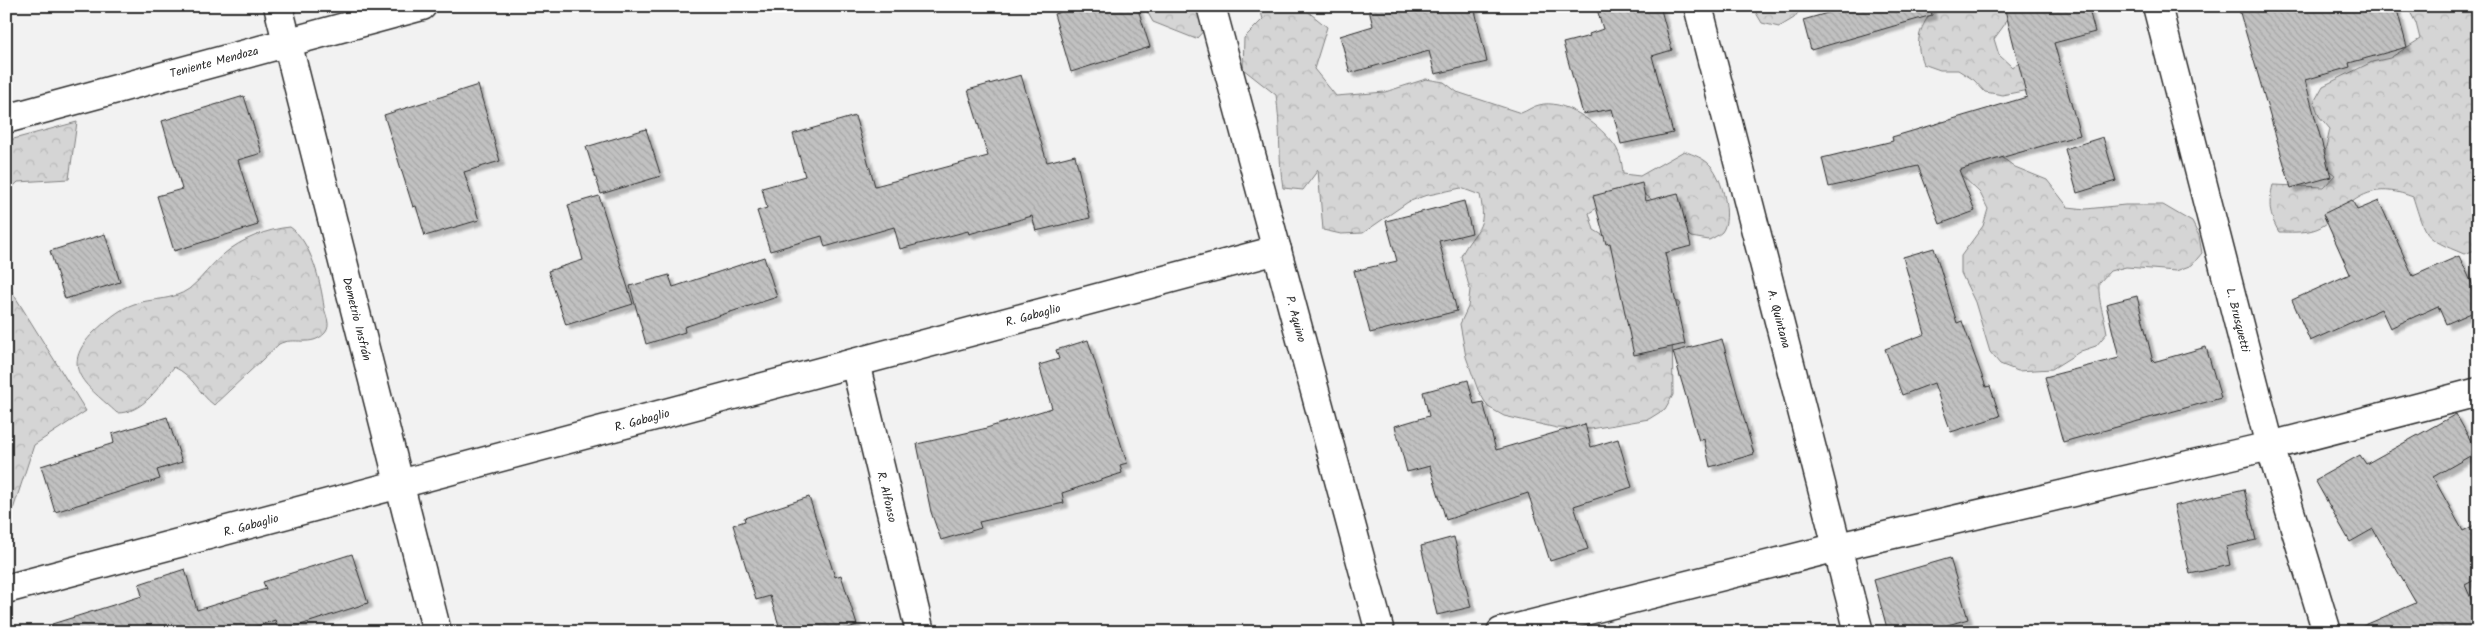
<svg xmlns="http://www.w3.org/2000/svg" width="2484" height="638" viewBox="0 0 2484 638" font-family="Kalam,sans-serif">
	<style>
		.forest { fill: url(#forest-crowns); stroke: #808080 }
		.building { fill: url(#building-back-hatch); stroke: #2b2b2b; filter: url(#shadow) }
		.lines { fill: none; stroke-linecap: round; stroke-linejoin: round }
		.minor-casing { stroke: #2b2b2b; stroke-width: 31 }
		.minor { stroke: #fff; stroke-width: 28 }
		.labels { text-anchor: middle; stroke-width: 4; stroke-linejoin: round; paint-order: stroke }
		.street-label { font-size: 12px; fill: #2b2b2b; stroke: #fff }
	</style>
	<defs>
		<pattern id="forest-crowns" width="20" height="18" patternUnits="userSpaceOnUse" patternTransform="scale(1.25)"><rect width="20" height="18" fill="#d5d5d5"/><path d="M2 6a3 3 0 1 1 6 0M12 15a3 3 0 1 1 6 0" fill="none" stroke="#b7b7b7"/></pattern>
		<pattern id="building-back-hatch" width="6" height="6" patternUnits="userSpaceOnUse" patternTransform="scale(1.25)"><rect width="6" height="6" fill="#c1c1c1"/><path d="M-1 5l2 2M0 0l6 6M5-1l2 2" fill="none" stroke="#a6a6a6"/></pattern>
		<filter id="shadow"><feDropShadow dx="4.5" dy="4.5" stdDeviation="1" flood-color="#0004"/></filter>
	</defs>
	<rect width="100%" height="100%" fill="#f2f2f2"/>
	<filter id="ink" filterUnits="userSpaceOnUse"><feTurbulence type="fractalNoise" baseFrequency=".02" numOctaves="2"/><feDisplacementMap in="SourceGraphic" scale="10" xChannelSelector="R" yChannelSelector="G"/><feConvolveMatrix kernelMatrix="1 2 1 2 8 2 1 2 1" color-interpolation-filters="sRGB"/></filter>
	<g filter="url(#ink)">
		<!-- forest -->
		<g class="forest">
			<path d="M 1144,6 L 1203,6 L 1209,25 L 1196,39 L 1153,22 Z"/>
			<path d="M 1259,6 L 1301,6 L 1327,27 L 1314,69 L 1336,96 L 1385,92 L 1426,79 L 1444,82 L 1457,92 L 1521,113 C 1527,111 1533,106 1539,105 C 1563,98 1597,123 1612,142 C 1620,151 1622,162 1623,174 L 1640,176 L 1684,151 C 1694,155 1704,158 1711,166 C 1722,178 1733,218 1722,232 C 1719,235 1713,238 1709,240 L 1691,237 L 1650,198 L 1636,189 L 1618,195 L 1589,213 L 1594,230 L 1623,247 L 1658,285 L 1680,304 L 1672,321 L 1673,395 L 1665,409 L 1649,419 L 1591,429 L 1557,428 L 1504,416 L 1488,407 L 1478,390 L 1466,357 L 1460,324 L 1468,307 L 1470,290 L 1461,256 C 1475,228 1488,231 1480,195 L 1461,188 L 1424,196 L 1408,202 L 1363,233 L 1341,234 L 1323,230 L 1318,170 L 1303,190 L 1283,188 C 1278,157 1281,126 1276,95 L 1243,69 L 1244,38 L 1263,19 Z"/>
			<path d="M 1752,6 L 1803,6 L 1794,18 L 1779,27 L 1762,23 Z"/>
			<path d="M 1934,6 L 2011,6 L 2005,24 L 1994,39 L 1999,55 L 2012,67 L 2044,51 L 2038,88 L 2003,95 L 1985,92 L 1974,80 L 1958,70 L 1940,70 L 1923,64 C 1913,38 1921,29 1934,6 Z"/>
			<path d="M 2407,6 L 2478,6 L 2478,180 L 2475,182 L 2478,195 L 2478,249 L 2464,254 C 2423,237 2426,238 2413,197 C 2381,185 2363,190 2339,213 C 2331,220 2324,227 2313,230 C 2303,233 2289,232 2279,232 C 2269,215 2268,204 2273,185 L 2324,187 L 2335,175 L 2322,165 L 2330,129 L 2319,116 L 2314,102 L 2323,86 L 2372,62 L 2390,58 L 2420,39 L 2416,23 Z"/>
			<path d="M 1941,121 L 1973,136 L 2015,167 L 2047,180 L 2068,207 L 2086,209 L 2125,205 L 2163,205 L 2192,222 L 2199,236 L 2202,253 L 2192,265 L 2176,271 L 2126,267 L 2110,271 L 2099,283 C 2098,303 2104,314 2107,333 L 2096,346 L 2081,351 L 2052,369 L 2018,371 L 2000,364 L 1990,352 L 1975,302 L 1961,273 L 1961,256 L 1983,226 L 1988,209 L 1980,193 L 1956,170 L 1935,139 Z"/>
			<path d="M 77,122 L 69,179 L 18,182 L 6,193 L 6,141 Z"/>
			<path d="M 290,227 C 311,241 321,283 324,307 C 325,315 332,325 325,333 C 311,348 294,336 279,344 L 214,405 C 198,393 194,376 174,367 C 159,386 144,413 117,413 C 88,386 57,369 94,332 C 106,321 119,309 134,304 C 152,298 172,301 189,289 C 202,279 211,264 224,254 C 241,239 268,229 290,227 Z"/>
			<path d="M 6,282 L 86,411 L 34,445 L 7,528 Z"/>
		</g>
		<!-- building -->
		<g class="building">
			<path d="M 1079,6 L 1137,6 L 1150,47 L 1071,72 L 1054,14 Z"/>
			<path d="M 1368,6 L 1474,6 L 1487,62 L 1435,74 L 1429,51 L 1350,73 L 1340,36 L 1373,26 Z"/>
			<path d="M 1596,6 L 1660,6 L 1672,50 L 1652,56 L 1673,133 L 1621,144 L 1612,109 L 1583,114 L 1563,43 L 1590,36 L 1589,34 L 1603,29 Z"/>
			<path d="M 1852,6 L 1930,6 L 1932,15 L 1811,50 L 1803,20 Z"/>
			<path d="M 2004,6 L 2088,6 L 2095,32 L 2054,43 L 2080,135 L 1959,170 L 1975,211 L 1940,224 L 1918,166 L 1829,187 L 1822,158 L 1893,141 L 1892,137 L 2027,97 Z"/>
			<path d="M 2238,6 L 2396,6 L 2407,47 L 2349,63 L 2350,67 L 2305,80 L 2331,177 L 2291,188 Z"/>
			<path d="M 1021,75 L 1047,162 L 1075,155 L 1090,218 L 1036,231 L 1032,216 L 969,234 L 968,231 L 900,249 L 894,227 L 825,247 L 822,236 L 770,251 L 757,211 L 767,208 L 762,188 L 805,176 L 793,134 L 855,116 L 875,186 L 988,156 L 968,90 Z"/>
			<path d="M 478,85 L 500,161 L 464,172 L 479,220 L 425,236 L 416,206 L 413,207 L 384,115 Z"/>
			<path d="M 244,96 L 262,153 L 238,160 L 258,225 L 174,251 L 157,196 L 182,189 L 162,121 Z"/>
			<path d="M 646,129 L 661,176 L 601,194 L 586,147 Z"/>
			<path d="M 2103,137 L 2116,181 L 2077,193 L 2065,149 Z"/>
			<path d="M 1642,183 L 1646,201 L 1678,193 L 1691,246 L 1665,253 L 1685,344 L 1634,355 L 1610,243 L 1606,244 L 1593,196 Z"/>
			<path d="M 599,196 L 633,304 L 566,325 L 548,271 L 583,260 L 568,205 Z"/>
			<path d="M 2352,200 L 2357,210 L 2379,201 L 2413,276 L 2459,256 L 2478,296 L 2478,310 L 2446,324 L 2438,306 L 2390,328 L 2381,309 L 2310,341 L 2292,300 L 2350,274 L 2323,214 Z"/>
			<path d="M 1464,201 L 1472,233 L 1439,241 L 1457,311 L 1370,333 L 1354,271 L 1397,261 L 1386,221 Z"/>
			<path d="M 105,234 L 120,282 L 65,299 L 50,251 Z"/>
			<path d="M 1934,248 L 1957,323 L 1962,321 L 1986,387 L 1990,386 L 2000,416 L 1951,432 L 1934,383 L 1902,395 L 1885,349 L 1925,334 L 1903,257 Z"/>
			<path d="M 764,257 L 777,297 L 684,327 L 685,332 L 646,344 L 630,286 L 669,275 L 673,287 Z"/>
			<path d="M 2137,296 L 2153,362 L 2206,347 L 2221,398 L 2063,442 L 2045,377 L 2119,358 L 2106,304 Z"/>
			<path d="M 1722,339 L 1754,454 L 1710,467 L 1704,439 L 1699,441 L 1673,352 Z"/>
			<path d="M 1088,340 L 1127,463 L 1120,465 L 1122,473 L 1062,493 L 1064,503 L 979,522 L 981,528 L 941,540 L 931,512 L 917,444 L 983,429 L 1052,408 L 1039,365 L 1059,359 L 1056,350 Z"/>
			<path d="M 1468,380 L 1474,404 L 1483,402 L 1496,450 L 1585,424 L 1591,447 L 1618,439 L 1632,487 L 1574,506 L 1588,549 L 1550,561 L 1528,493 L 1446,520 L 1430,466 L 1407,472 L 1395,426 L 1429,416 L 1423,392 Z"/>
			<path d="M 2456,414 L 2477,452 L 2433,477 L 2463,531 L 2478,523 L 2478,578 L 2465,585 L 2478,614 L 2478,625 L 2462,632 L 2349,632 L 2416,603 L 2373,529 L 2350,542 L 2315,480 L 2360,455 L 2366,464 Z"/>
			<path d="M 167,417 L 182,462 L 157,470 L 160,479 L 55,512 L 41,466 L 114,443 L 112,434 Z"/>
			<path d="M 2244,489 L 2256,540 L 2226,547 L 2230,565 L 2190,574 L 2174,506 Z"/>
			<path d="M 809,497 L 835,577 L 841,575 L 857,625 L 837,632 L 781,632 L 770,596 L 756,600 L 733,525 L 745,521 L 744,518 Z"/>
			<path d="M 1454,537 L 1471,607 L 1437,615 L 1421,546 Z"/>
			<path d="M 352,554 L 368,603 L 279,632 L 275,620 L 239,632 L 53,632 L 52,624 L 142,596 L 139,584 L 185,569 L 197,610 L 266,589 L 263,582 Z"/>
			<path d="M 1950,558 L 1968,619 L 1925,632 L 1888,632 L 1874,580 Z"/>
		</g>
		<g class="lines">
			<defs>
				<g id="minor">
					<path d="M 278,6 L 437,632"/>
					<path d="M 1211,6 L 1380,632"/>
					<path d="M 1698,6 L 1859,632"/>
					<path d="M 2157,6 L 2270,446 L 2327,632"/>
					<path d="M 6,119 L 422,6"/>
					<path d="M 855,363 L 920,632"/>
					<path d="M 6,589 L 1277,250"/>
					<path d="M 1501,632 L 1838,547 L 2270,446 L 2478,392"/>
				</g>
			</defs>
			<!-- minor casing -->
			<use href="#minor" class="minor-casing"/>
			<!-- minor -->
			<use href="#minor" class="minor"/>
		</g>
	</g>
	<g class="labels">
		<!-- street labels -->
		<g class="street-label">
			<text transform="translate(214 62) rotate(-15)" y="4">Teniente Mendoza</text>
			<text transform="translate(1033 315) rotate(-15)" y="4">R. Gabaglio</text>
			<text transform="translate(357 319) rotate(76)" y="4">Demetrio Insfrán</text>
			<text transform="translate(1296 319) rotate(75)" y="4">P. Aquino</text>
			<text transform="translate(1779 319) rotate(75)" y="4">A. Quintana</text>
			<text transform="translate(2238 320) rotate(76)" y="4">L. Brusquetti</text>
			<text transform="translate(642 420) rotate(-15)" y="4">R. Gabaglio</text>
			<text transform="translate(887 497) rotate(77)" y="4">R. Alfonso</text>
			<text transform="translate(251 525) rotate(-15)" y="4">R. Gabaglio</text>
		</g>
	</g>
	<!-- margin -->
	<rect width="2484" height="638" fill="none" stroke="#fff" stroke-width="25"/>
	<rect x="12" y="12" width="2459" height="613" fill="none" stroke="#2b2b2b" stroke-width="2" filter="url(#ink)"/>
</svg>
